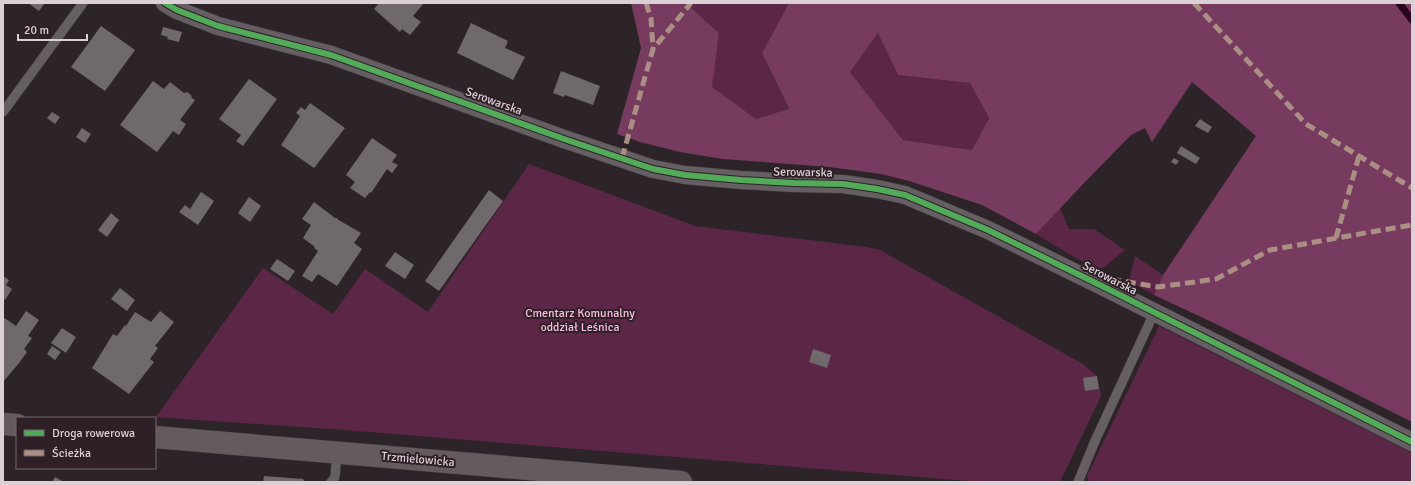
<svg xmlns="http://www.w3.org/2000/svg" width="1415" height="485" viewBox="0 0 1415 485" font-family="Signika,sans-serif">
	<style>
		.green { fill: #5c2747 }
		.forest { fill: #773b5f; fill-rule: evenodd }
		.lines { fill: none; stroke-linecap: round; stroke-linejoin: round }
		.stream { stroke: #2a031c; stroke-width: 7 }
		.building { fill: #6f686c }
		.lane-casing { stroke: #484044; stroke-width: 10 }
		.street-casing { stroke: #484044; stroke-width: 19 }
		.secondary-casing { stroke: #484044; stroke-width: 23 }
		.lane { stroke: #655e62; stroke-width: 9 }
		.street { stroke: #655e62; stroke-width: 18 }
		.secondary { stroke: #645b5f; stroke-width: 22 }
		.quiet { stroke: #ac8f84; stroke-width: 5; stroke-dasharray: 10 5; stroke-linecap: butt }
		.cycleway-casing { stroke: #2f2028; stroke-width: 8 }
		.cycleway { stroke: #51ab58; stroke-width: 6 }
		.labels { text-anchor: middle; stroke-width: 4; stroke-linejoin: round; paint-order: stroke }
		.street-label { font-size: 12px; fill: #dbd0d5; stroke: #2f2028 }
		.park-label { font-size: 12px; fill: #fabddf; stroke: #2f2028 }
	</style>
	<rect width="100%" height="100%" fill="#2c2428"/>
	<!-- green -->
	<g class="green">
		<path d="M 686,3 L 789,3 L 762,53 L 789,110 L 756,119 L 711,87 L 719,33 Z"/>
		<path d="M 878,33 L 898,75 L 970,83 L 989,118 L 972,150 L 903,140 L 850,72 Z"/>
		<path d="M 529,164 L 695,226 L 867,247 L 883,251 L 885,253 L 1083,364 L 1097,376 L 1101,396 L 1060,482 L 980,482 L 345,430 L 156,417 L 263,268 L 333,314 L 365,269 L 428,312 Z"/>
		<path d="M 1060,208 L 1069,229 L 1094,229 L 1125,250 L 1103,268 L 1098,269 L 1074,257 L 1036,234 Z"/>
		<path d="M 1135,256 L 1163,275 L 1154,295 L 1129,281 Z"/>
		<path d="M 1159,326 L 1412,453 L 1412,482 L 1089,482 L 1087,476 Z"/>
	</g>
	<!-- forest -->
	<path class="forest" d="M 631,3 L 686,3 L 719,33 L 712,87 L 756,119 L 789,109 L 762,53 L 789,3 L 1412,3 L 1412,422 L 1214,323 L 1154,295 L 1163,275 L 1256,136 L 1192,82 L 1152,142 L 1145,128 L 1131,135 L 1086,181 L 1036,234 L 982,205 L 909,181 L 881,174 L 829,167 L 723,159 L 680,152 L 640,142 L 617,134 L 641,48 ZM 878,33 L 898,75 L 970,83 L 989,118 L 972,150 L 903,140 L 850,72 Z"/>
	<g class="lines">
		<!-- stream -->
		<path class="stream" d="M 1399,3 L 1412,20"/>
	</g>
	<!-- building -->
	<g class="building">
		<path d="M 28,3 L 45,3 L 39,11 Z"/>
		<path d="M 379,3 L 424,3 L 413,16 L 421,22 L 410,35 L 402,29 L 400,32 L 374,9 Z"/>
		<path d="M 471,23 L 508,41 L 505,48 L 525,57 L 513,80 L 457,53 Z"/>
		<path d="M 101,26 L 135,50 L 105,91 L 71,67 Z"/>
		<path d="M 163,27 L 182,32 L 179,42 L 167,39 L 168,37 L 161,35 Z"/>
		<path d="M 561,71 L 600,86 L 593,105 L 565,95 L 564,97 L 553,93 Z"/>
		<path d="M 249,79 L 277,99 L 243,146 L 236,141 L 241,135 L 219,119 Z"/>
		<path d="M 153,81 L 164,89 L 170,82 L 184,93 L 187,92 L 191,95 L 192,98 L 195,100 L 180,120 L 186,124 L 179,135 L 173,131 L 157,152 L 120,125 Z"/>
		<path d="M 310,103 L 345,128 L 314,168 L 281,145 L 300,116 L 296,113 L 301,107 L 305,110 Z"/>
		<path d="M 52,112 L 60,117 L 55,124 L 47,118 Z"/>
		<path d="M 1200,119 L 1212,127 L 1208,133 L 1195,126 Z"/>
		<path d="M 82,128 L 91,134 L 85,143 L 76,137 Z"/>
		<path d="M 372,138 L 397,155 L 392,162 L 398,165 L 392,173 L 387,169 L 371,193 L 370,192 L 365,198 L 350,188 L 355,182 L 346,175 Z"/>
		<path d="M 1181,146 L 1200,158 L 1196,164 L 1177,153 Z"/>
		<path d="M 1174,158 L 1179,161 L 1176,165 L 1171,162 Z"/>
		<path d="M 489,190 L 503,201 L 439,291 L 425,281 Z"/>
		<path d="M 201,192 L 214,201 L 198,225 L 179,212 L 185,205 L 190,209 Z"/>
		<path d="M 249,197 L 261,206 L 250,222 L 238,213 Z"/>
		<path d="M 314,202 L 335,218 L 338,218 L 337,219 L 361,233 L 354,243 L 362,249 L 337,286 L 318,274 L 312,282 L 302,276 L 318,251 L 314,248 L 315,247 L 303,238 L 311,225 L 302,219 Z"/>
		<path d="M 111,213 L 119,220 L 107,237 L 98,230 Z"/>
		<path d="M 395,252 L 414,265 L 405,279 L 385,266 Z"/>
		<path d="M 277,259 L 295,271 L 288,281 L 270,269 Z"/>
		<path d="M 3,276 L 9,280 L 6,285 L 12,289 L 5,300 L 3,299 Z"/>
		<path d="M 120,288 L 135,300 L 127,311 L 111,299 Z"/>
		<path d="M 26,311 L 39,320 L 28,336 L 32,338 L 24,349 L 27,352 L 19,363 L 3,382 L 3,317 L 16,326 Z"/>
		<path d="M 160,311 L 174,322 L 155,346 L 158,348 L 150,359 L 154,362 L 129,394 L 92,368 L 113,334 L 117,336 L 125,325 L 126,326 L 135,312 L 151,322 Z"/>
		<path d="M 62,328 L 76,337 L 66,353 L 51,343 Z"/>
		<path d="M 52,346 L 61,352 L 55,360 L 47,354 Z"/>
		<path d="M 813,349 L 831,355 L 827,368 L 809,362 Z"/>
		<path d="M 1097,376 L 1099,389 L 1085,391 L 1083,378 Z"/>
		<path d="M 264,476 L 303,479 L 305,482 L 263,482 Z"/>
		<path d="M 55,477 L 64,482 L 52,482 Z"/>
	</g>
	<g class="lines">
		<defs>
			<g id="lane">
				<path d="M 3,112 L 83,3"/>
				<path d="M 331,482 L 335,477 L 337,452"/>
				<path d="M 1078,482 L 1095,441 L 1154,313"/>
			</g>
			<path id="street" d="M 165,3 L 177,10 L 218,26 L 331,55 L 564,139 L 653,169 L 685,175 L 741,180 L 794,183 L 843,184 L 877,189 L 905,195 L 988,230 L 1108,289 L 1412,442"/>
			<g id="secondary">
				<path d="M 3,424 L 17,425"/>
				<path d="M 155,437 L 681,482"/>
			</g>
		</defs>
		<!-- lane casing -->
		<use href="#lane" class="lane-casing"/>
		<!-- street casing -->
		<use href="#street" class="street-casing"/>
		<!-- secondary casing -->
		<use href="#secondary" class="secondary-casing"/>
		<!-- lane -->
		<use href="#lane" class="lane"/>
		<!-- street -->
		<use href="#street" class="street"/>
		<!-- secondary -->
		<use href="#secondary" class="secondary"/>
		<!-- quiet -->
		<g class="quiet">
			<path d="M 646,3 L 651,18 L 653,49"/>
			<path d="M 1194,3 L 1306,124 L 1412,188"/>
			<path d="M 622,158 L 653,49 L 691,3"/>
			<path d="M 1336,238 L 1359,156"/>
			<path d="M 1111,279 L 1158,287 L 1216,279 L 1270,250 L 1371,232 L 1412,225"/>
		</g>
		<defs>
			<path id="cycleway" d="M 165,3 L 177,10 L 218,26 L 331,55 L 564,139 L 653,169 L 685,175 L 741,180 L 794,183 L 843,184 L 877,189 L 905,195 L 988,230 L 1108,289 L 1412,442"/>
		</defs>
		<!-- cycleway casing -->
		<use href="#cycleway" class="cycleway-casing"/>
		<!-- cycleway -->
		<use href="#cycleway" class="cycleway"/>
	</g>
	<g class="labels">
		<!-- street labels -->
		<g class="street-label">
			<text transform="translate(494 101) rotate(20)" y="4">Serowarska</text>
			<text transform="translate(803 172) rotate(1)" y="4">Serowarska</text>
			<text transform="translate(1110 278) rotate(27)" y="4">Serowarska</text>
			<text transform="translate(418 459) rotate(5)" y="4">Trzmielowicka</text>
		</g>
		<!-- park labels -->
		<g class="park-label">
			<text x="580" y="317">Cmentarz Komunalny<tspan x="580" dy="14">oddział Leśnica</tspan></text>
		</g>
	</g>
	<!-- border -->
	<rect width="1415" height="485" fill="none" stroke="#dbd0d5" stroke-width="8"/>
	<!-- legend -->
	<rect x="16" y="417" width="140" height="52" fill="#2f2028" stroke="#74666d"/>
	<rect x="24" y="430" width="20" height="6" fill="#51ab58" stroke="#74666d"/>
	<text x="52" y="437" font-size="12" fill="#dbd0d5">Droga rowerowa</text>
	<rect x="24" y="450" width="20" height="6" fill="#ac8f84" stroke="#74666d"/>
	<text x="52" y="457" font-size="12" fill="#dbd0d5">Ścieżka</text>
	<!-- scale -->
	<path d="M18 34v6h69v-6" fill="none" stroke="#dbd0d5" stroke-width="2"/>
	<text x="24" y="34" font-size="12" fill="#dbd0d5" stroke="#2f2028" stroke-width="3" paint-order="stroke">20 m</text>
</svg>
